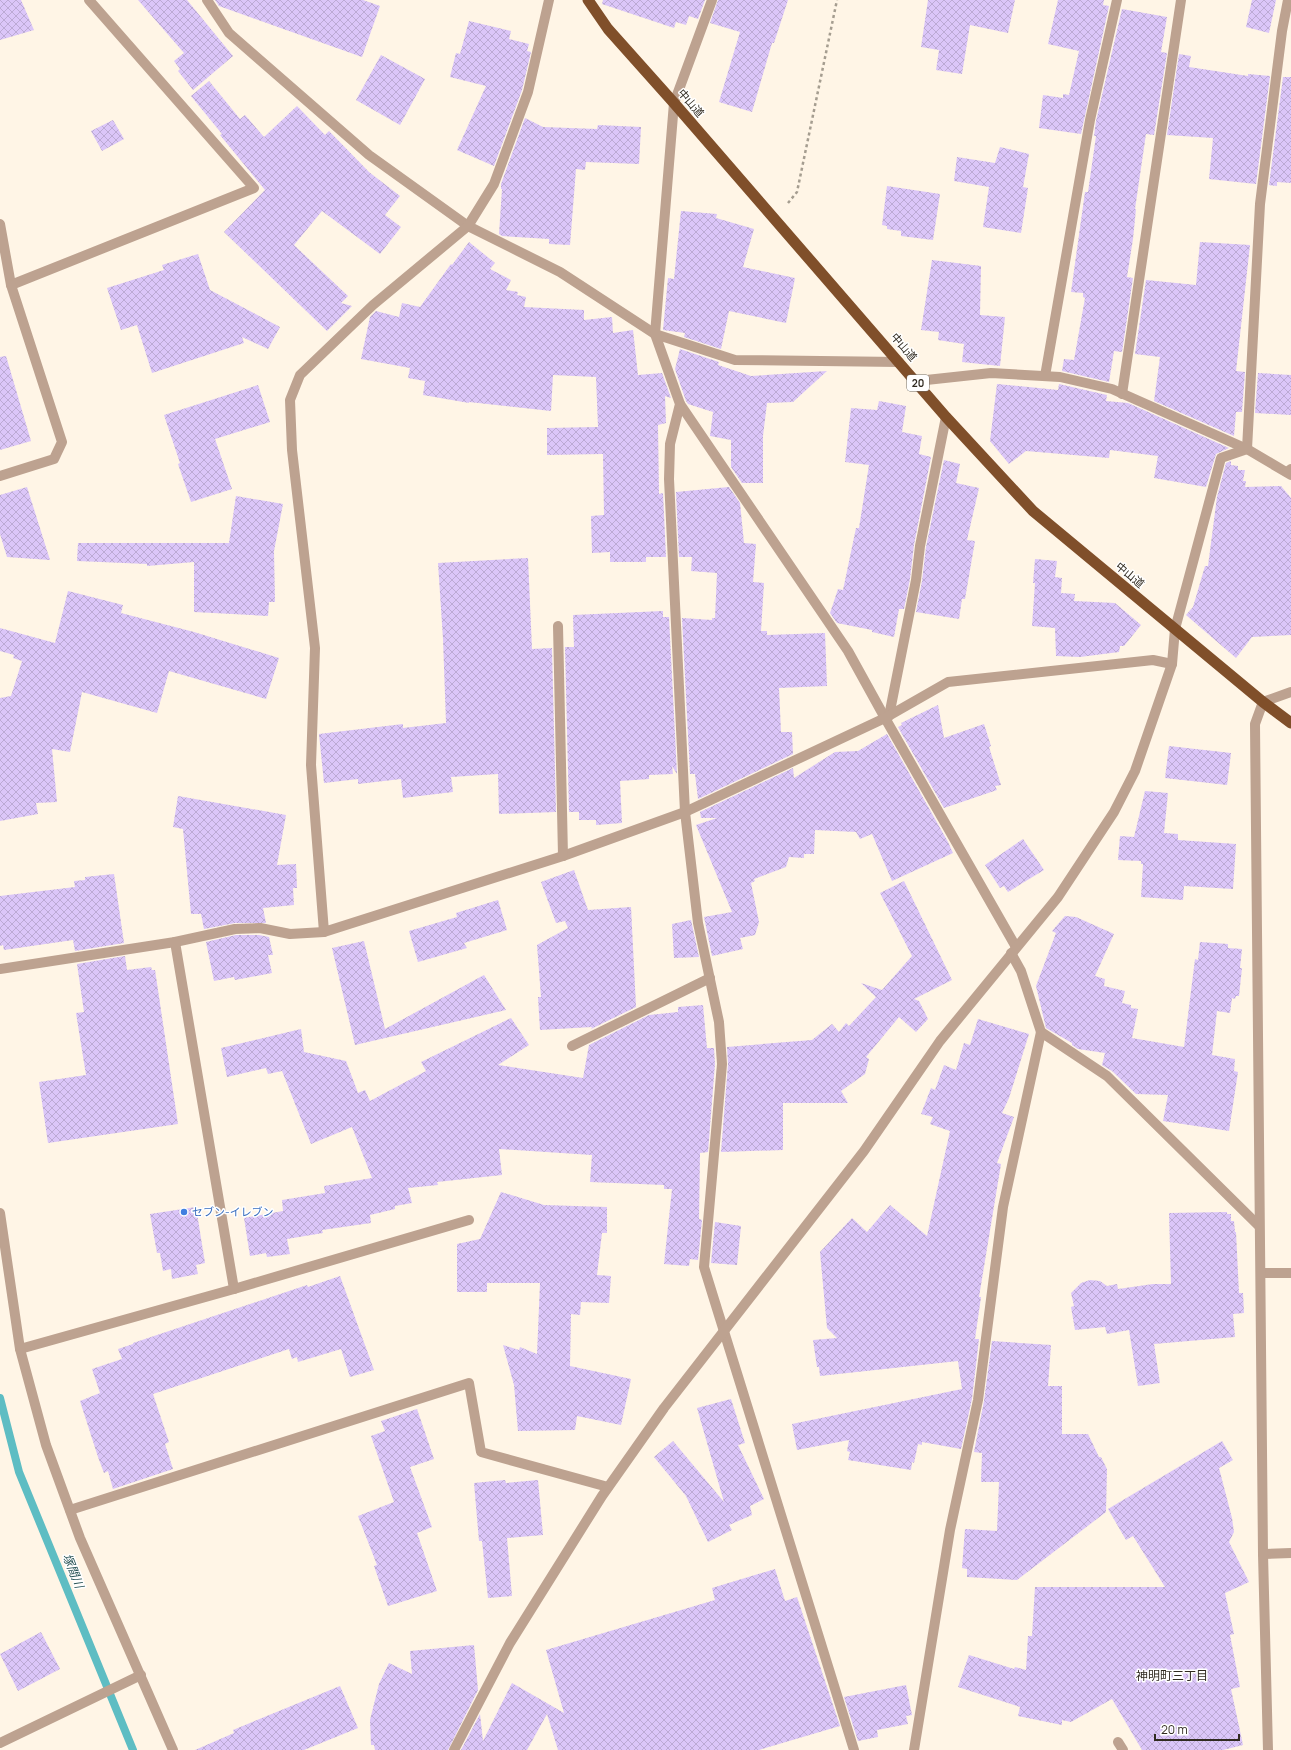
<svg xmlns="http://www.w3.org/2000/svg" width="1291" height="1750" viewBox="0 0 1291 1750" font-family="Manrope,'Noto Sans JP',sans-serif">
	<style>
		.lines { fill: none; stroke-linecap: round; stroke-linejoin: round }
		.stream { stroke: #5ebdc3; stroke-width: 8 }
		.building { fill: url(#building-cross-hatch) }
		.path { stroke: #a59d90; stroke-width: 2.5; stroke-dasharray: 3 3; stroke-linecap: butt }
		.service { stroke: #bda290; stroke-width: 10 }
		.minor { stroke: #bda290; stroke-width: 10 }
		.tertiary { stroke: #bda290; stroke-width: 10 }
		.trunk { stroke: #804f2a; stroke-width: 11 }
		.shop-dot { fill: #3f7fe0; stroke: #fff; stroke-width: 1.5 }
		.labels { text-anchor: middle; stroke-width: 3; stroke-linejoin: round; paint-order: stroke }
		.shield { fill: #fff; stroke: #6f6b64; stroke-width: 1 }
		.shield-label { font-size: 10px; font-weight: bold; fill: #312b21 }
		.street-label { font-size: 11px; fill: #312b21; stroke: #fff }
		.shop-label { font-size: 11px; fill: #366cbe; stroke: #fff; text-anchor: start }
		.water-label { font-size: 12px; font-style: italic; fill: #285356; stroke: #fff }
		.neighbourhood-label { font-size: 12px; fill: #312b21; stroke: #fff }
	</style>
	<defs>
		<pattern id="building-cross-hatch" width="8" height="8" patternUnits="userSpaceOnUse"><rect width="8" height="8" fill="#dbc6f8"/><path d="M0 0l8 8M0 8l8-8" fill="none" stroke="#bcaad4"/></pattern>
	</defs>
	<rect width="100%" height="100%" fill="#fff5e6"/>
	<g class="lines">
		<!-- stream -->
		<path class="stream" d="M 0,1398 L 19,1472 L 133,1750"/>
	</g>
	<!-- building -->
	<g class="building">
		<path d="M 0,0 L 21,0 L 34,30 L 0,40 Z"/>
		<path d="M 138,0 L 187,0 L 233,56 L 193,90 L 178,71 L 180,69 L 174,61 L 184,53 Z"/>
		<path d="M 215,0 L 363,0 L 380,6 L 362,57 L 219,6 Z"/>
		<path d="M 603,0 L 705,0 L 698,19 L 689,16 L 686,25 L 676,22 L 674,28 L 602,4 Z"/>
		<path d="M 718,0 L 788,0 L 774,43 L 772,43 L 752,112 L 719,102 L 740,32 L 710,23 Z"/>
		<path d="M 928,0 L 1015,0 L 1008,33 L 970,25 L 962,74 L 936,70 L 939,50 L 921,47 Z"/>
		<path d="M 1058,0 L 1104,0 L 1103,5 L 1109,6 L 1081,134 L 1039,128 L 1043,95 L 1063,98 L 1063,94 L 1069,95 L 1079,51 L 1048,44 Z"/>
		<path d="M 1252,0 L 1276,0 L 1269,33 L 1246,27 Z"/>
		<path d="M 1122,9 L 1167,17 L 1161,52 L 1167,53 L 1154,135 L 1146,134 L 1135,209 L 1136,209 L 1133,239 L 1127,277 L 1133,278 L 1122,352 L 1114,351 L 1109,382 L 1062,371 L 1064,359 L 1074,360 L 1085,298 L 1083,297 L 1083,293 L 1071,292 L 1085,192 L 1088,192 L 1096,136 L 1094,136 L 1096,121 Z"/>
		<path d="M 469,21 L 511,31 L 509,39 L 529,44 L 527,51 L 531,52 L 522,90 L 494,166 L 457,150 L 486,86 L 450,77 L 456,53 L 460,54 Z"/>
		<path d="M 1179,54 L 1191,56 L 1189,67 L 1248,76 L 1248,74 L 1270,76 L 1256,184 L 1209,179 L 1213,138 L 1167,135 Z"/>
		<path d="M 381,55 L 425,79 L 400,125 L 356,100 Z"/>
		<path d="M 1283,77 L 1291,77 L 1291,183 L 1277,182 L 1277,186 L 1269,185 Z"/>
		<path d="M 209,81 L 240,119 L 245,115 L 264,137 L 297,106 L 325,135 L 329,131 L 369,172 L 400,196 L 385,215 L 401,227 L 380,254 L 322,211 L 294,245 L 348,296 L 341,303 L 352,306 L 327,331 L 224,232 L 265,190 L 220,135 L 222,134 L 191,96 Z"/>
		<path d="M 525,118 L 543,127 L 597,129 L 598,125 L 641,127 L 639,164 L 586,162 L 585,170 L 576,169 L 570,245 L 549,244 L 549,239 L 502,236 L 499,234 L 502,189 L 501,189 L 501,184 Z"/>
		<path d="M 113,120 L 124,139 L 102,151 L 91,131 Z"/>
		<path d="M 1000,147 L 1029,154 L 1023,187 L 1028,188 L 1021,233 L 983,227 L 989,187 L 954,181 L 957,157 L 995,163 Z"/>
		<path d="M 887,186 L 940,194 L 933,240 L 901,236 L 901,231 L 887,229 L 887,226 L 882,225 Z"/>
		<path d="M 681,211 L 717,214 L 716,218 L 754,229 L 743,267 L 795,278 L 786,323 L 729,311 L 721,349 L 684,337 L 685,333 L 663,330 L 668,278 L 674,279 Z"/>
		<path d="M 469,242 L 495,263 L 490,269 L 511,280 L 506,290 L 518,292 L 517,295 L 526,297 L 524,307 L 584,310 L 584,320 L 612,317 L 613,333 L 633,330 L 638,375 L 662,373 L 671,398 L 665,396 L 666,423 L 658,425 L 659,494 L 663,493 L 666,557 L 646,557 L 646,562 L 610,562 L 610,552 L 592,553 L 591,516 L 604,515 L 603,454 L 547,455 L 547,428 L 598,427 L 596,377 L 553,375 L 551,411 L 469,402 L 469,403 L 423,395 L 425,381 L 408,378 L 410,368 L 361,359 L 370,317 L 376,311 L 399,317 L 402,303 L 420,307 L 451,264 L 452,265 Z"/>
		<path d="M 1200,242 L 1250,245 L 1236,371 L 1245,372 L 1242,412 L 1236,412 L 1234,436 L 1154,401 L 1160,357 L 1135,354 L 1146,280 L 1196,285 Z"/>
		<path d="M 198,254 L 210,290 L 280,327 L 268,349 L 242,337 L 244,343 L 152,373 L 137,325 L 121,330 L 107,288 L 164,270 L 162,265 Z"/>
		<path d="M 932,260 L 981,266 L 980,315 L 1005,317 L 1000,366 L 962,362 L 964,344 L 938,340 L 939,332 L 921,330 Z"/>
		<path d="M 680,349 L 719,362 L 718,365 L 751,376 L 827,371 L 793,402 L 767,403 L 763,436 L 763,483 L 742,483 L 731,467 L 731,440 L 710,436 L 713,412 L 688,404 L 686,401 L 675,369 Z"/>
		<path d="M 6,356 L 31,441 L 0,450 L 0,357 Z"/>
		<path d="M 1258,373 L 1291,375 L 1291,415 L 1255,413 Z"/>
		<path d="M 997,384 L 1058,390 L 1059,384 L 1107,395 L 1106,401 L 1128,403 L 1229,448 L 1216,454 L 1206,487 L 1154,478 L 1158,456 L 1110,450 L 1109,458 L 1026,451 L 1009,464 L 990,441 Z"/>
		<path d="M 258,385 L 270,422 L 215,439 L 232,489 L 191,502 L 178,464 L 180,463 L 164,415 Z"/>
		<path d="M 879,401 L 906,406 L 902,432 L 922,436 L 919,454 L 931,457 L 914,545 L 910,579 L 904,609 L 899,609 L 894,637 L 872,632 L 872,630 L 837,623 L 830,613 L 838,589 L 843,590 L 856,528 L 859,528 L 869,465 L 845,462 L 851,408 L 877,410 Z"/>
		<path d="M 944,460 L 960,464 L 956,483 L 979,488 L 967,540 L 975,541 L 965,599 L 962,599 L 959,619 L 916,612 L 922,581 L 926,547 Z"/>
		<path d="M 1231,461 L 1231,465 L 1238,466 L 1238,470 L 1245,470 L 1243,481 L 1246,481 L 1245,487 L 1281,486 L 1291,498 L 1291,635 L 1252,637 L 1236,658 L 1186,615 L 1193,607 L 1205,566 L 1208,566 L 1217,497 L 1226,463 Z"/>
		<path d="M 27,487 L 50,560 L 7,557 L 0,534 L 0,495 Z"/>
		<path d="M 729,487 L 740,503 L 744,543 L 756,544 L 753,582 L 764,583 L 761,631 L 767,631 L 767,635 L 825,633 L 827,686 L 779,688 L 781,732 L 792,732 L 793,754 L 698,799 L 695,774 L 690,774 L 682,618 L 712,620 L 712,618 L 715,618 L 717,573 L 691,571 L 692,557 L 679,557 L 676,492 Z"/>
		<path d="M 236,496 L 283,504 L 274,551 L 275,602 L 269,602 L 268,616 L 194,612 L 194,562 L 147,566 L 147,564 L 77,561 L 78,543 L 229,543 Z"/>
		<path d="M 528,558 L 532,649 L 552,648 L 556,812 L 499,814 L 498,774 L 451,777 L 453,792 L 403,798 L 401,779 L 358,784 L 358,779 L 324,783 L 319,734 L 403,724 L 403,728 L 446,723 L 443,639 L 438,563 Z"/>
		<path d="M 1035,559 L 1057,561 L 1055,577 L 1062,578 L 1061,593 L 1075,594 L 1074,601 L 1115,603 L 1141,625 L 1124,646 L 1120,646 L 1119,652 L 1080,657 L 1056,656 L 1055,628 L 1032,626 L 1035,583 L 1033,583 Z"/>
		<path d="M 68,591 L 123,605 L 121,613 L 194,632 L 279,658 L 266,699 L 169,671 L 157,713 L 82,692 L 70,752 L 52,749 L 57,802 L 36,803 L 38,814 L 0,821 L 0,698 L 11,696 L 22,661 L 13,658 L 14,655 L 0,651 L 0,628 L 55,643 Z"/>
		<path d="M 663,611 L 663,617 L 669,617 L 677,774 L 672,766 L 673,774 L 649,775 L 649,779 L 620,781 L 622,823 L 596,825 L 596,820 L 579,820 L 579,812 L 569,812 L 565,647 L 574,647 L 573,615 Z"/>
		<path d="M 938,705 L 944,738 L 984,724 L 991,746 L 989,747 L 1001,785 L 995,786 L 997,790 L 944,808 L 898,727 L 902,725 L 901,723 Z"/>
		<path d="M 887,734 L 948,842 L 953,853 L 892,881 L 872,834 L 860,839 L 856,832 L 815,830 L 814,854 L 804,854 L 804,858 L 789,857 L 786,867 L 754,879 L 755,881 L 751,883 L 759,922 L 755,935 L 740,938 L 743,949 L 712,956 L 704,917 L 732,912 L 696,825 L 717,818 L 701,818 L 700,812 L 793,768 L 794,778 L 835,752 L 858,751 Z"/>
		<path d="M 1169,746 L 1231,753 L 1227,785 L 1165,778 Z"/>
		<path d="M 1145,791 L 1168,793 L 1164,833 L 1178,834 L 1178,840 L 1236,844 L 1233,889 L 1184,886 L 1183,900 L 1141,897 L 1143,864 L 1141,864 L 1141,861 L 1118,860 L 1120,836 L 1134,837 Z"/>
		<path d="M 178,796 L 286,815 L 277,865 L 296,864 L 297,888 L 293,888 L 294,905 L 263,908 L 266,923 L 235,923 L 204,929 L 201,914 L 191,914 L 183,829 L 173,827 Z"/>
		<path d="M 1023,839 L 1044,870 L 1008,892 L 1004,886 L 1000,888 L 985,865 Z"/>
		<path d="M 574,870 L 588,910 L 631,907 L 636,1007 L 591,1029 L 592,1027 L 540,1030 L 538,997 L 541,997 L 537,945 L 568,928 L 565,921 L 556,923 L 541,882 Z"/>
		<path d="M 114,874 L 124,943 L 75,951 L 73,940 L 4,950 L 3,945 L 0,946 L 0,896 L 75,887 L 74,881 L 85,880 L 85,877 Z"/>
		<path d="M 904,881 L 952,980 L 914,999 L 919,1001 L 928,1019 L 916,1032 L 899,1017 L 866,1057 L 869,1059 L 865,1074 L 841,1091 L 848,1103 L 783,1103 L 783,1150 L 721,1152 L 728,1064 L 727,1047 L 812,1040 L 832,1024 L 839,1032 L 846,1023 L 849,1026 L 876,997 L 861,983 L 882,990 L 912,956 L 880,893 Z"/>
		<path d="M 498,900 L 507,930 L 464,943 L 467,948 L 418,962 L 409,931 L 457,917 L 456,913 Z"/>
		<path d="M 1065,916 L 1076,917 L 1114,934 L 1095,976 L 1105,979 L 1104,986 L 1125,991 L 1122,1003 L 1131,1005 L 1131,1008 L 1138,1009 L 1132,1038 L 1184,1047 L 1195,959 L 1198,960 L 1200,942 L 1228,944 L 1228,948 L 1242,949 L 1240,968 L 1242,968 L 1239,996 L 1236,996 L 1235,999 L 1232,998 L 1230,1013 L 1217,1011 L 1212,1055 L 1235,1059 L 1234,1071 L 1238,1072 L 1229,1131 L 1163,1121 L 1168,1095 L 1136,1094 L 1112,1071 L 1102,1065 L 1105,1053 L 1078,1049 L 1072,1045 L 1072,1043 L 1046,1028 L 1036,986 L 1056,933 L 1052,931 Z"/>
		<path d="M 691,920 L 699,957 L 674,958 L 672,924 Z"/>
		<path d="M 236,935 L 259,935 L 269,937 L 273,955 L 268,955 L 272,973 L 235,980 L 234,977 L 214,981 L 206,942 Z"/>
		<path d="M 364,941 L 385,1029 L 484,975 L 506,1010 L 355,1045 L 332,948 Z"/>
		<path d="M 125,956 L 127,970 L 151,967 L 152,970 L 155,970 L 178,1124 L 48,1143 L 39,1082 L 86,1075 L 76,1013 L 84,1012 L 77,964 Z"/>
		<path d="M 703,1005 L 707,1048 L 714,1048 L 715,1064 L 708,1152 L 700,1153 L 699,1219 L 702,1220 L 698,1260 L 690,1259 L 689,1266 L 664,1264 L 672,1189 L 664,1189 L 664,1185 L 590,1182 L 592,1155 L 499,1149 L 502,1175 L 437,1182 L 438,1185 L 408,1188 L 412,1203 L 395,1206 L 395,1209 L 370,1215 L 371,1223 L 322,1230 L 323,1233 L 287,1239 L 290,1254 L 267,1257 L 266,1253 L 250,1256 L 244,1218 L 283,1211 L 282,1200 L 325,1193 L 324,1186 L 372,1178 L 352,1127 L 311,1144 L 282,1071 L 268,1074 L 266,1068 L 227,1077 L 221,1048 L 301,1029 L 304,1052 L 346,1061 L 358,1093 L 365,1090 L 370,1101 L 426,1071 L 421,1062 L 511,1018 L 529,1045 L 498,1065 L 583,1078 L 589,1045 L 649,1015 L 678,1012 L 678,1007 Z"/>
		<path d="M 978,1019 L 1029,1034 L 1009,1098 L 1002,1113 L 1014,1117 L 997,1163 L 1001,1164 L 979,1297 L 981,1297 L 975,1339 L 979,1339 L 972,1399 L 961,1449 L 922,1442 L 922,1445 L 918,1444 L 914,1463 L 912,1462 L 911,1470 L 848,1460 L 850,1452 L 847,1451 L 849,1440 L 797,1450 L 792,1424 L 962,1389 L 958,1361 L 820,1376 L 819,1367 L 817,1367 L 813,1340 L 837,1338 L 827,1328 L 820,1252 L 852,1218 L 867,1232 L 890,1205 L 927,1236 L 950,1131 L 930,1124 L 933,1117 L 921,1114 L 931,1088 L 935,1090 L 944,1065 L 956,1070 L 964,1043 L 970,1045 Z"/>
		<path d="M 501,1192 L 544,1205 L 607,1207 L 607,1233 L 602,1233 L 597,1275 L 611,1276 L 609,1303 L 581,1302 L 580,1315 L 571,1314 L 570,1366 L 631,1379 L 621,1425 L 577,1416 L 575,1430 L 518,1431 L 514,1385 L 503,1345 L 519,1350 L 520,1347 L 537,1354 L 540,1283 L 487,1283 L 487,1292 L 457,1292 L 457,1244 L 480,1239 Z"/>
		<path d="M 196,1207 L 205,1263 L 196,1265 L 198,1274 L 172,1279 L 171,1269 L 163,1271 L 160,1253 L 157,1253 L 150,1214 Z"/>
		<path d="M 1227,1212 L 1227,1214 L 1231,1214 L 1231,1221 L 1234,1221 L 1235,1232 L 1236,1232 L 1239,1293 L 1243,1293 L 1244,1313 L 1233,1314 L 1235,1337 L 1154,1344 L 1160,1383 L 1138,1386 L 1129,1330 L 1107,1334 L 1105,1327 L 1075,1330 L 1071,1307 L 1074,1306 L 1071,1293 L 1081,1283 L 1090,1280 L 1100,1281 L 1107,1286 L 1117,1284 L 1118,1289 L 1153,1284 L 1171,1284 L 1169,1213 Z"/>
		<path d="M 715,1222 L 741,1226 L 737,1265 L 711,1263 Z"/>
		<path d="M 340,1276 L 374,1370 L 350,1377 L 341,1349 L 298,1362 L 297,1357 L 292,1359 L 289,1349 L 153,1394 L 169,1442 L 165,1444 L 173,1469 L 113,1489 L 108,1471 L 104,1473 L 98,1457 L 80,1401 L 100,1393 L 92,1369 L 122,1359 L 118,1349 L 133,1344 L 133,1343 L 307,1285 L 308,1287 Z"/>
		<path d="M 992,1341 L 1051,1345 L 1048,1386 L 1062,1386 L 1062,1434 L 1088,1434 L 1099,1457 L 1101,1457 L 1107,1469 L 1106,1512 L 1017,1580 L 967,1577 L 967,1569 L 962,1568 L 965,1529 L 997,1531 L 999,1482 L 981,1482 L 982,1453 L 974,1452 L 984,1401 Z"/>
		<path d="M 731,1399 L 745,1443 L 738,1445 L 764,1499 L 750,1506 L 752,1515 L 729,1525 L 732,1530 L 708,1542 L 686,1496 L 654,1457 L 673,1441 L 724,1502 L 697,1408 Z"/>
		<path d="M 417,1409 L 434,1459 L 410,1467 L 432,1527 L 417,1533 L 437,1591 L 388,1606 L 374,1566 L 377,1565 L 358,1516 L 394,1502 L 371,1436 L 385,1431 L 381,1421 Z"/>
		<path d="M 1222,1441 L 1233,1460 L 1219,1468 L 1232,1518 L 1234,1532 L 1229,1542 L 1249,1582 L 1225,1593 L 1234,1634 L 1230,1635 L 1240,1687 L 1231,1689 L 1243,1745 L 1223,1750 L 1142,1750 L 1112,1699 L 1071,1722 L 1062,1720 L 1062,1725 L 1018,1716 L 1020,1707 L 958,1687 L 969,1655 L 1014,1669 L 1015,1667 L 1026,1670 L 1028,1636 L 1032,1636 L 1035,1587 L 1165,1587 L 1133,1536 L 1126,1540 L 1108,1509 Z"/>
		<path d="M 505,1480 L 506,1483 L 538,1480 L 543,1535 L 507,1538 L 512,1596 L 488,1598 L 482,1541 L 479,1541 L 474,1483 Z"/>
		<path d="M 775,1569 L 785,1601 L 797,1597 L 840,1726 L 759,1750 L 558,1750 L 547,1714 L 527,1750 L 461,1750 L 480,1714 L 483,1741 L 512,1683 L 564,1713 L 546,1650 L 715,1600 L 712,1588 Z"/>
		<path d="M 41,1632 L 60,1669 L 18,1691 L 0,1654 Z"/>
		<path d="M 474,1645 L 478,1690 L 448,1750 L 375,1750 L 374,1745 L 371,1745 L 370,1720 L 379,1684 L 389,1663 L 412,1674 L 410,1651 Z"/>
		<path d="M 906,1685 L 912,1715 L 906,1716 L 908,1724 L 877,1730 L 878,1737 L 858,1741 L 844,1697 Z"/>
		<path d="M 340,1686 L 358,1728 L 304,1750 L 195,1750 L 234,1733 L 233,1730 Z"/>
	</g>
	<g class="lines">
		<!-- path -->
		<path class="path" d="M 788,203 L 797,192 L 837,0"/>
		<!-- service -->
		<g class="service">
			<path d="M 1045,376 L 1090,120 L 1117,0"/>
			<path d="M 1122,394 L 1181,0"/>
			<path d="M 680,404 L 848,651 L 885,718 L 1016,947"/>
			<path d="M 1247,449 L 1291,475"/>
			<path d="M 889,716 L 916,580 L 920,546 L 946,417"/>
			<path d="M 175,942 L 235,929 L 260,928 L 290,934 L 324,932"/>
			<path d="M 1011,953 L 1021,971 L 1041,1032"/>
			<path d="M 234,1289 L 469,1220"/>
			<path d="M 914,1750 L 950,1530 L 978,1400 L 1003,1207 L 1041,1032 L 1107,1076 L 1259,1226"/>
		</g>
		<!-- minor -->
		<g class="minor">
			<path d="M 207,0 L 229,33 L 369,155 L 468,226 L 560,272 L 655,334 L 735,360 L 899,362"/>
			<path d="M 549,0 L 528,92 L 494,184 L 468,226 L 373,305 L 300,375 L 290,400 L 292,450 L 315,648 L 311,765 L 324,932 L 563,856 L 685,812 L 885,718 L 948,682 L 1153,660 L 1172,664"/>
			<path d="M 712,0 L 674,103 L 655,334 L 680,404 L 670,444 L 669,479 L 685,812 L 698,923 L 719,1022 L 722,1064 L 704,1267 L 854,1750"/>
			<path d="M 0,224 L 11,285 L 254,188 L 89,0"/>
			<path d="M 917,381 L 991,373 L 1060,377 L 1112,389 L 1247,449"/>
			<path d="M 1287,472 L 1291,469"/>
			<path d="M 0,476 L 54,459 L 62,442 L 11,285"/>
			<path d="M 558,626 L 563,856"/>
			<path d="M 0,969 L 175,942 L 234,1289 L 20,1349"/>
			<path d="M 572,1046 L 710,978"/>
			<path d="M 1262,1273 L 1291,1273"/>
			<path d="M 70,1510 L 469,1383 L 481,1452 L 608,1487"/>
			<path d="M 1263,1554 L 1291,1553"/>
			<path d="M 1118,1742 L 1123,1750"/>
			<path d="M 0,1743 L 141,1675"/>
			<path d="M 454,1750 L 510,1643 L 602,1496 L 664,1408 L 864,1151 L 940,1041 L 1058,897 L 1114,812 L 1135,771 L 1172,664 L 1175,629 L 1221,458 L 1247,449 L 1260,204 L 1282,31 L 1288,0"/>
			<path d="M 1268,1750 L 1263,1554 L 1255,724 L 1263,702 L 1291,692"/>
		</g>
		<!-- tertiary -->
		<path class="tertiary" d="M 0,1213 L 20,1349 L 46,1445 L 80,1538 L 173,1750"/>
		<!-- trunk -->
		<path class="trunk" d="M 588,0 L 608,29 L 674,103 L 946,417 L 1033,511 L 1263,702 L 1291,723"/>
	</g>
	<!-- markers -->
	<circle class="shop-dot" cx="184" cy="1212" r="4"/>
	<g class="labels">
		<!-- shield labels -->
		<rect class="shield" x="907" y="375" width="22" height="16" rx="3"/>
		<g class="shield-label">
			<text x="918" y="387">20</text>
		</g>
		<!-- street labels -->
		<g class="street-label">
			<text transform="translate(691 103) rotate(49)" y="4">中山道</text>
			<text transform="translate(904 347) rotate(49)" y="4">中山道</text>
			<text transform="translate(1130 575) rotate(40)" y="4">中山道</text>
		</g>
		<!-- shop labels -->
		<g class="shop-label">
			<text x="192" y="1216">セブン-イレブン</text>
		</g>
		<!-- water labels -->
		<g class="water-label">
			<text transform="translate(73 1571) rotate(68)" y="4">塚間川</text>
		</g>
		<!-- neighbourhood labels -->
		<g class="neighbourhood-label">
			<text x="1172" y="1680">神明町三丁目</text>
		</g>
	</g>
	<!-- scale -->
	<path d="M1155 1734v6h84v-6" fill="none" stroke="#312b21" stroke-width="2"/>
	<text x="1161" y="1734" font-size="12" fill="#312b21" stroke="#ffffff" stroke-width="3" paint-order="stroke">20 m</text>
</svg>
